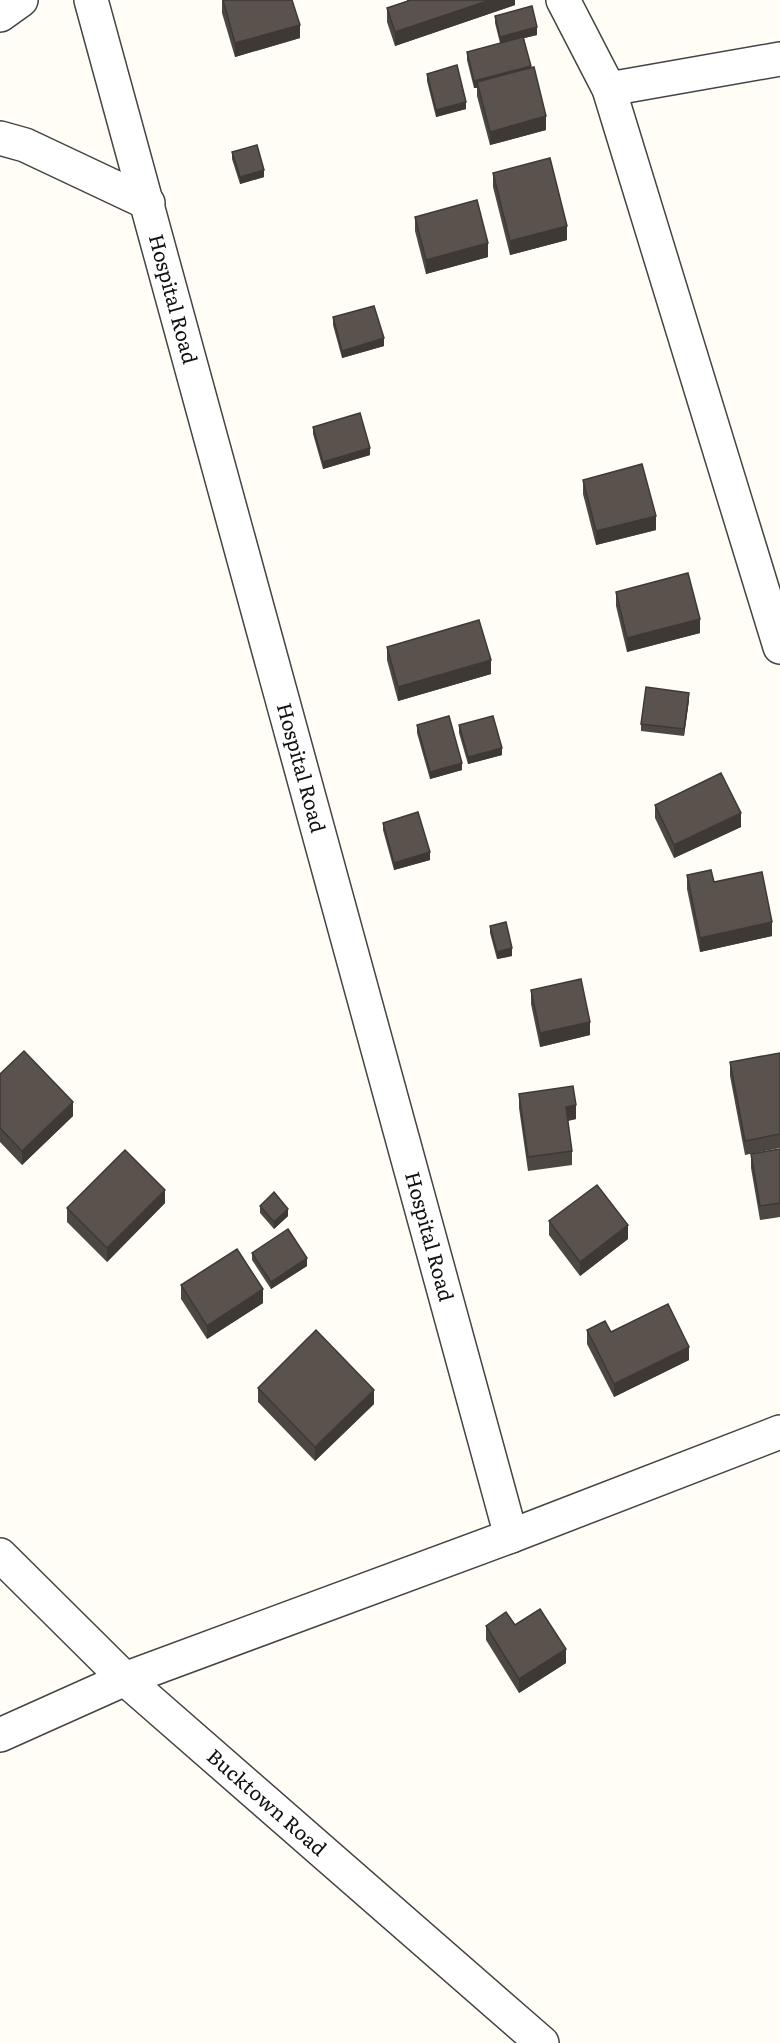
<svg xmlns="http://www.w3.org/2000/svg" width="780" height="2043" viewBox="0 0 780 2043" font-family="Literata,serif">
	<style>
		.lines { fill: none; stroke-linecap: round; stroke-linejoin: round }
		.street-casing { stroke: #444; stroke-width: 36 }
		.street { stroke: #fff; stroke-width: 33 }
		.wall { fill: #4d4742 }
		.shaded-wall { fill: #3f3936 }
		.building { fill: #5a524d; stroke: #3f3936; stroke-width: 1.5 }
		.labels { text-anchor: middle; stroke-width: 6; stroke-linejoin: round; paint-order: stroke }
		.street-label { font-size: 20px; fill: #111; stroke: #fff }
	</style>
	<rect width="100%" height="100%" fill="#fffdf5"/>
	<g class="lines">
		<defs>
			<g id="street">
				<path id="s1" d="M 91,0 L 511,1536"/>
				<path d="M 563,0 L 609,89 L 780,647"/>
				<path d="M 0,15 L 21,0"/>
				<path d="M 609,89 L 780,59"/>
				<path d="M 0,138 L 25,145 L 148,203"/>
				<path id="s2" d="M 0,1555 L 125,1679 L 542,2043"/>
				<path d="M 0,1735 L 125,1679 L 511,1536 L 780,1432"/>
			</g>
		</defs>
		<!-- street casing -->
		<use href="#street" class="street-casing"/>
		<!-- street -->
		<use href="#street" class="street"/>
	</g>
	<!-- wall -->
	<g class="wall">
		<path d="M 222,0 L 300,38 L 235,57 L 222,13 Z"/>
		<path d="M 407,0 L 515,0 L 515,5 L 395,46 L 387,22 L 387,8 L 407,1 Z"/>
		<path d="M 495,16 L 537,35 L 524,38 L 546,130 L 490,145 L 477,96 L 477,88 L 474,88 L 467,60 L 467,52 L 500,43 L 495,23 Z"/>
		<path d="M 427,74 L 466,109 L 436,117 L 427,81 Z"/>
		<path d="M 232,152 L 264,177 L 240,184 L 232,159 Z"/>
		<path d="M 493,173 L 567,240 L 510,255 L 493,187 Z"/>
		<path d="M 415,217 L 488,257 L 426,274 L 415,231 Z"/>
		<path d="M 333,317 L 384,346 L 342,358 L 333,325 Z"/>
		<path d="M 313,427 L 370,455 L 323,469 L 313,434 Z"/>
		<path d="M 583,480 L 656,530 L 596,545 L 583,494 Z"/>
		<path d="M 616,592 L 700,633 L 627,652 L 616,606 Z"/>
		<path d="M 387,647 L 491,674 L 398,701 L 387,660 Z"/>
		<path d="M 689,700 L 684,736 L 641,731 L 641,724 Z"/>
		<path d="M 417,725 L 462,770 L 430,779 L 417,733 Z"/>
		<path d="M 459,725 L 502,755 L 468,764 L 459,733 Z"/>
		<path d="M 655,805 L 741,827 L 674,858 L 655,818 Z"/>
		<path d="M 383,823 L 430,860 L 394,870 L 383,830 Z"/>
		<path d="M 687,875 L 714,882 L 772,936 L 700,952 L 687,889 Z"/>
		<path d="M 490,926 L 512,956 L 497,959 L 490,933 Z"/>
		<path d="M 531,990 L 590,1035 L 540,1047 L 531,1004 Z"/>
		<path d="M 780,1053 L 780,1148 L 745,1155 L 730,1076 L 730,1062 Z"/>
		<path d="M 0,1074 L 73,1116 L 22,1165 L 0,1142 Z"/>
		<path d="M 519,1094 L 576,1119 L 568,1121 L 572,1151 L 572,1165 L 528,1171 L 519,1108 Z"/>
		<path d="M 780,1149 L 780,1217 L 760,1220 L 751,1168 L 751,1154 Z"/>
		<path d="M 165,1203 L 107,1262 L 67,1222 L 67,1208 Z"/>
		<path d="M 260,1206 L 288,1216 L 274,1229 L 260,1213 Z"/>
		<path d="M 549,1221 L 628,1239 L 580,1276 L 549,1235 Z"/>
		<path d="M 252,1253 L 307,1266 L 271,1289 L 252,1260 Z"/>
		<path d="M 181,1285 L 263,1303 L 207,1339 L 181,1299 Z"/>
		<path d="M 587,1330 L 611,1332 L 689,1360 L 614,1397 L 587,1344 Z"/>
		<path d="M 258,1388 L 374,1404 L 315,1461 L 258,1402 Z"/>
		<path d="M 515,1625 L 566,1663 L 519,1693 L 486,1640 L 486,1626 Z"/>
	</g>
	<!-- shaded-wall -->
	<g class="shaded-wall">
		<path d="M 490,0 L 515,0 L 515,5 L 395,46 L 395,32 Z"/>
		<path d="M 300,25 L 300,38 L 235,57 L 235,43 Z"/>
		<path d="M 537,27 L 537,35 L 500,44 L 500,37 Z"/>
		<path d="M 531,66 L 531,74 L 477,82 L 477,88 L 474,88 L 474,81 Z"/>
		<path d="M 466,102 L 466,109 L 436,117 L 436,110 Z"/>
		<path d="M 546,116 L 546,130 L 490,145 L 490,132 Z"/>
		<path d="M 264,170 L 264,177 L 240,184 L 240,177 Z"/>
		<path d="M 567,226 L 567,240 L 510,255 L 510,241 Z"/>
		<path d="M 488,243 L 488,257 L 426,274 L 426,260 Z"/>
		<path d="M 384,338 L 384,346 L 342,358 L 342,351 Z"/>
		<path d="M 370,448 L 370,455 L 323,469 L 323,462 Z"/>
		<path d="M 656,516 L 656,530 L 596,545 L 596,531 Z"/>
		<path d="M 700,619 L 700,633 L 627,652 L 627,638 Z"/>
		<path d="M 491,660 L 491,674 L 398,701 L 398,687 Z"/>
		<path d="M 689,693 L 689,700 L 684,736 L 684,729 Z"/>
		<path d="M 502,748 L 502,755 L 468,764 L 468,757 Z"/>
		<path d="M 462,763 L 462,770 L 430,779 L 430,772 Z"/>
		<path d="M 741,813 L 741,827 L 674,858 L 674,845 Z"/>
		<path d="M 430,852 L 430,860 L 394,870 L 394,863 Z"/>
		<path d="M 772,922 L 772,936 L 700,952 L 700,938 Z"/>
		<path d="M 512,948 L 512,956 L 497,959 L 497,952 Z"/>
		<path d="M 590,1022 L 590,1035 L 540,1047 L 540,1033 Z"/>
		<path d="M 73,1102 L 73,1116 L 22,1165 L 22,1151 Z"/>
		<path d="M 576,1105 L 576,1119 L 566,1121 L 566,1107 Z"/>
		<path d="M 165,1190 L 165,1203 L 107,1262 L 107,1248 Z"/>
		<path d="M 288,1209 L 288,1216 L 274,1229 L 274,1222 Z"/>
		<path d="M 628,1225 L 628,1239 L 580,1276 L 580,1262 Z"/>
		<path d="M 307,1258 L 307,1266 L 271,1289 L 271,1282 Z"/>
		<path d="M 263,1289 L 263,1303 L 207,1339 L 207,1326 Z"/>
		<path d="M 689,1347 L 689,1360 L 614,1397 L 614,1384 Z"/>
		<path d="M 374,1390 L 374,1404 L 315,1461 L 315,1447 Z"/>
		<path d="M 566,1649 L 566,1663 L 519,1693 L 519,1679 Z"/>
	</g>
	<!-- building -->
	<g class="building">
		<path d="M 223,0 L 292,0 L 300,25 L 235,43 Z"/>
		<path d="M 411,0 L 490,0 L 395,32 L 387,8 Z"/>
		<path d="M 532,6 L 537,27 L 500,37 L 495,16 Z"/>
		<path d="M 523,37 L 531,66 L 474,81 L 467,52 Z"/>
		<path d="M 457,65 L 466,102 L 436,110 L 427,74 Z"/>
		<path d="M 534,67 L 546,116 L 490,132 L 477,82 Z"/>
		<path d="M 257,145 L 264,170 L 240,177 L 232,152 Z"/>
		<path d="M 550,158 L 567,226 L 510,241 L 493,173 Z"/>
		<path d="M 477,200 L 488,243 L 426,260 L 415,217 Z"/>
		<path d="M 374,306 L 384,338 L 342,351 L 333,317 Z"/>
		<path d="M 360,413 L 370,448 L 323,462 L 313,427 Z"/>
		<path d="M 642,464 L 656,516 L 596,531 L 583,480 Z"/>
		<path d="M 688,573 L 700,619 L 627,638 L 616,592 Z"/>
		<path d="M 479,620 L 491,660 L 398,687 L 387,647 Z"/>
		<path d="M 646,687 L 689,693 L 684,729 L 641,724 Z"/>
		<path d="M 449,716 L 462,763 L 430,772 L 417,725 Z"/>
		<path d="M 493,716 L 502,748 L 468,757 L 459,725 Z"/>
		<path d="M 721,773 L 741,813 L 674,845 L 655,805 Z"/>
		<path d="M 418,812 L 430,852 L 394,863 L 383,823 Z"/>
		<path d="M 711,870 L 714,882 L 762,872 L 772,922 L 700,938 L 687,875 Z"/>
		<path d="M 506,922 L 512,948 L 497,952 L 490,926 Z"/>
		<path d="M 581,979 L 590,1022 L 540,1033 L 531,990 Z"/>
		<path d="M 24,1051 L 73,1102 L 22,1151 L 0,1128 L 0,1074 Z"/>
		<path d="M 780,1053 L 780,1134 L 745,1141 L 730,1062 Z"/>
		<path d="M 573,1086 L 576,1105 L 566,1107 L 572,1151 L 528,1157 L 519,1094 Z"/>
		<path d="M 780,1149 L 780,1203 L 760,1206 L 751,1154 Z"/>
		<path d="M 125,1150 L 165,1190 L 107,1248 L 67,1208 Z"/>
		<path d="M 597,1185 L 628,1225 L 580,1262 L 549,1221 Z"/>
		<path d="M 274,1192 L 288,1209 L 274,1222 L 260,1206 Z"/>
		<path d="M 288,1229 L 307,1258 L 271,1282 L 252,1253 Z"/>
		<path d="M 237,1249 L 263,1289 L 207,1326 L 181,1285 Z"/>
		<path d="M 668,1304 L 689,1347 L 614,1384 L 587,1330 L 605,1321 L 611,1332 Z"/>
		<path d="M 316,1330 L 374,1390 L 315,1447 L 258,1388 Z"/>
		<path d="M 540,1609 L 566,1649 L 519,1679 L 486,1626 L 506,1612 L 515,1625 Z"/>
	</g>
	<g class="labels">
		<!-- street labels -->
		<g class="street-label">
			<text dy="7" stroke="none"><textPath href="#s1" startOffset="310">Hospital Road</textPath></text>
			<text dy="7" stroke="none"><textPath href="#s1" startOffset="796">Hospital Road</textPath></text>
			<text dy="7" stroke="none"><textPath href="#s1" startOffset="1282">Hospital Road</textPath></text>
			<text dy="7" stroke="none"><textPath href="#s2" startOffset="364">Bucktown Road</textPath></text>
		</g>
	</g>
</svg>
